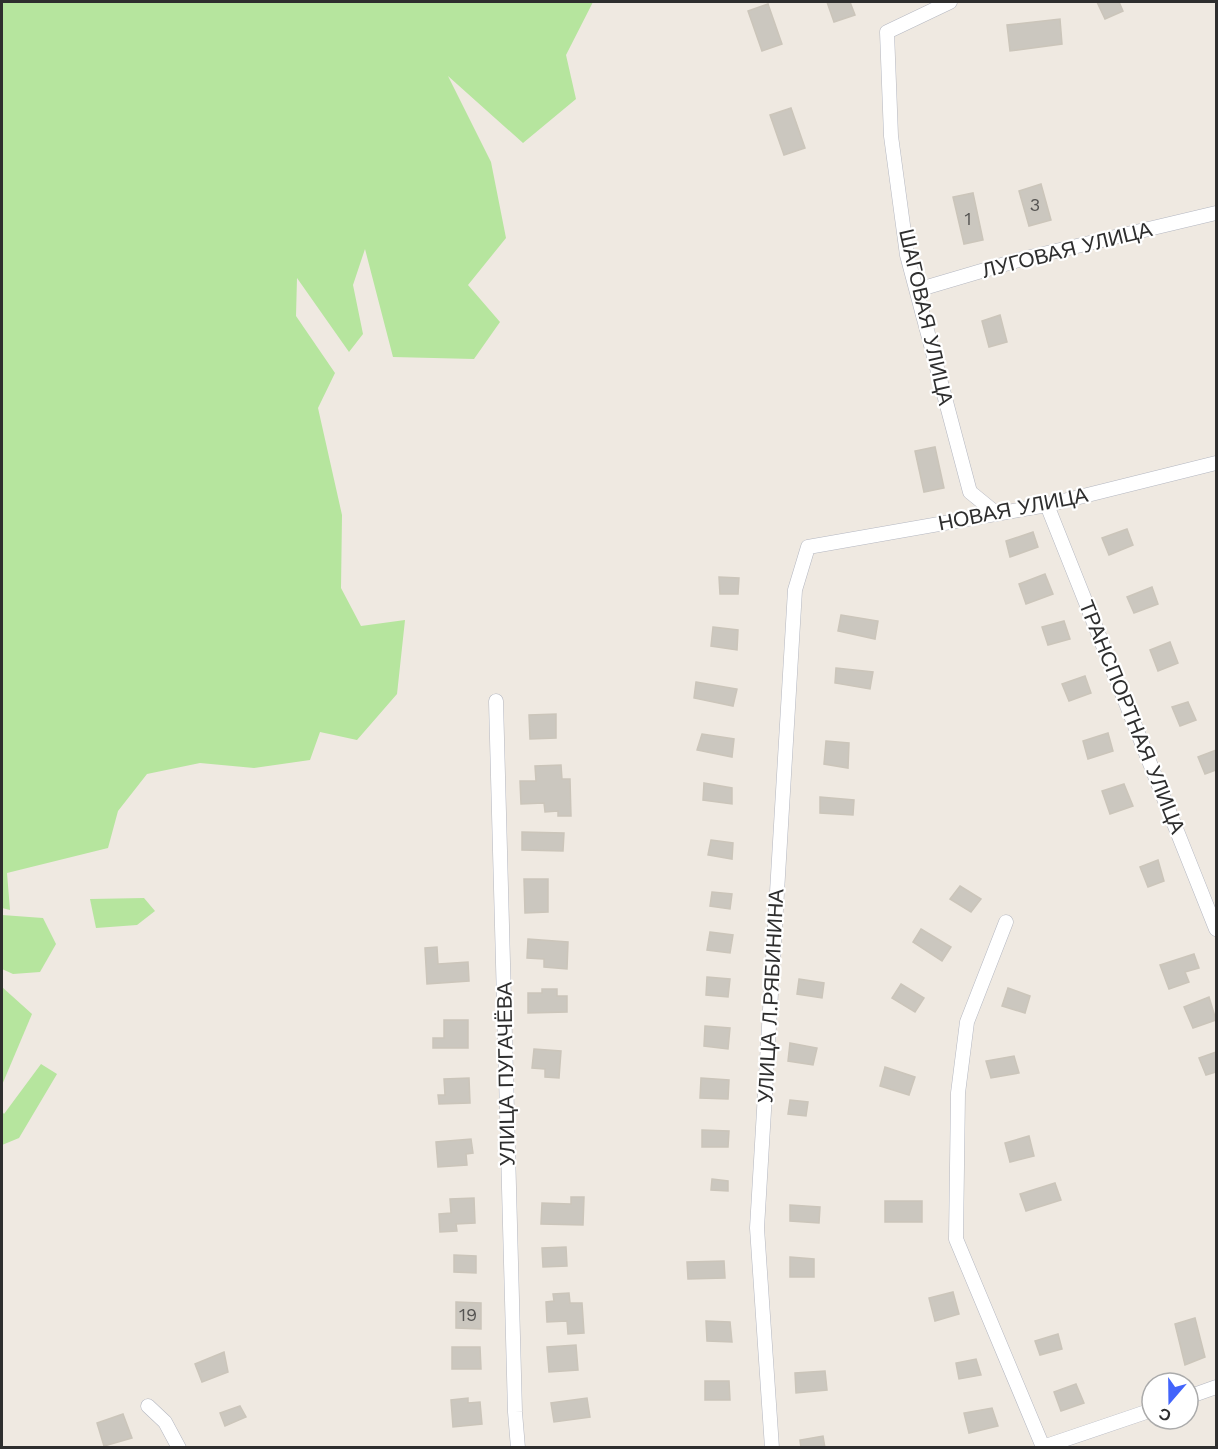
<svg xmlns="http://www.w3.org/2000/svg" width="1218" height="1449" viewBox="0 0 1218 1449" font-family="'Work Sans',sans-serif">
	<style>
		.green { fill: #b6e59e }
		.building { fill: #cbc7bf; stroke: #cbc5ba; stroke-width: 1.5 }
		.lines { fill: none; stroke-linecap: round; stroke-linejoin: round }
		.minor-casing { stroke: #b4b7c1; stroke-width: 15 }
		.minor { stroke: #fff; stroke-width: 14 }
		.labels { text-anchor: middle; stroke-width: 4.5; stroke-linejoin: round; paint-order: stroke }
		.number-label { font-size: 18px; fill: #555452 }
		.street-label { font-size: 21px; fill: #2e2e2e; stroke: #fff }
	</style>
	<rect width="100%" height="100%" fill="#efe9e1"/>
	<!-- green -->
	<g class="green">
		<path d="M 2,2 L 593,2 L 566,55 L 576,99 L 523,143 L 448,76 L 491,162 L 506,238 L 468,285 L 500,322 L 474,359 L 393,357 L 365,249 L 353,285 L 363,334 L 349,352 L 297,278 L 296,316 L 335,373 L 318,408 L 342,515 L 341,588 L 361,626 L 405,620 L 397,694 L 357,740 L 320,732 L 310,760 L 254,768 L 200,763 L 147,774 L 118,811 L 108,848 L 7,873 L 10,910 L 2,908 Z"/>
		<path d="M 144,898 L 155,911 L 137,925 L 96,928 L 90,899 Z"/>
		<path d="M 2,915 L 43,918 L 56,944 L 40,972 L 13,974 L 2,969 Z"/>
		<path d="M 2,987 L 32,1014 L 2,1085 Z"/>
		<path d="M 41,1064 L 57,1074 L 19,1138 L 2,1145 L 2,1111 L 4,1114 Z"/>
	</g>
	<!-- building -->
	<g class="building">
		<path d="M 827,2 L 850,2 L 855,15 L 834,22 Z"/>
		<path d="M 1097,2 L 1119,2 L 1123,11 L 1105,19 Z"/>
		<path d="M 768,4 L 782,44 L 762,51 L 748,11 Z"/>
		<path d="M 1060,19 L 1062,44 L 1010,51 L 1007,25 Z"/>
		<path d="M 791,108 L 805,148 L 784,155 L 770,115 Z"/>
		<path d="M 1041,184 L 1051,220 L 1029,226 L 1019,191 Z"/>
		<path d="M 973,193 L 983,240 L 964,244 L 953,197 Z"/>
		<path d="M 1000,315 L 1007,342 L 989,347 L 982,321 Z"/>
		<path d="M 935,447 L 944,488 L 924,492 L 915,451 Z"/>
		<path d="M 1127,529 L 1133,545 L 1109,555 L 1102,538 Z"/>
		<path d="M 1033,532 L 1038,547 L 1010,557 L 1006,541 Z"/>
		<path d="M 1045,574 L 1053,594 L 1026,604 L 1019,584 Z"/>
		<path d="M 719,577 L 739,578 L 738,594 L 720,594 Z"/>
		<path d="M 1152,587 L 1158,604 L 1134,613 L 1127,597 Z"/>
		<path d="M 841,615 L 878,621 L 875,639 L 838,631 Z"/>
		<path d="M 1064,621 L 1070,639 L 1048,645 L 1042,627 Z"/>
		<path d="M 713,627 L 738,630 L 737,650 L 711,646 Z"/>
		<path d="M 1170,642 L 1178,663 L 1158,671 L 1150,650 Z"/>
		<path d="M 836,668 L 873,672 L 870,689 L 835,683 Z"/>
		<path d="M 1085,676 L 1091,693 L 1069,701 L 1062,684 Z"/>
		<path d="M 696,682 L 737,689 L 733,706 L 694,698 Z"/>
		<path d="M 1188,702 L 1196,720 L 1180,726 L 1172,707 Z"/>
		<path d="M 556,714 L 556,738 L 530,739 L 529,715 Z"/>
		<path d="M 1108,733 L 1113,751 L 1088,759 L 1083,741 Z"/>
		<path d="M 702,734 L 734,739 L 732,757 L 697,750 Z"/>
		<path d="M 826,741 L 849,743 L 848,768 L 824,764 Z"/>
		<path d="M 1216,750 L 1216,770 L 1205,774 L 1198,757 Z"/>
		<path d="M 561,765 L 562,779 L 570,779 L 571,816 L 558,816 L 558,811 L 545,812 L 544,803 L 521,804 L 520,781 L 536,781 L 535,766 Z"/>
		<path d="M 704,783 L 732,788 L 732,804 L 703,800 Z"/>
		<path d="M 1124,784 L 1133,806 L 1110,814 L 1102,791 Z"/>
		<path d="M 820,797 L 854,800 L 853,815 L 820,813 Z"/>
		<path d="M 522,832 L 564,833 L 563,851 L 522,850 Z"/>
		<path d="M 711,840 L 733,843 L 732,859 L 708,855 Z"/>
		<path d="M 1158,860 L 1164,881 L 1148,887 L 1140,867 Z"/>
		<path d="M 524,879 L 548,879 L 548,912 L 525,913 Z"/>
		<path d="M 960,886 L 981,899 L 971,912 L 950,899 Z"/>
		<path d="M 712,892 L 732,894 L 730,909 L 710,906 Z"/>
		<path d="M 921,929 L 951,947 L 942,961 L 913,942 Z"/>
		<path d="M 710,932 L 733,935 L 730,953 L 707,950 Z"/>
		<path d="M 528,939 L 568,942 L 567,969 L 544,967 L 544,959 L 527,958 Z"/>
		<path d="M 437,947 L 438,964 L 468,962 L 469,981 L 427,984 L 425,948 Z"/>
		<path d="M 1194,954 L 1199,968 L 1185,972 L 1189,982 L 1169,989 L 1160,965 Z"/>
		<path d="M 707,977 L 730,979 L 728,997 L 706,995 Z"/>
		<path d="M 799,979 L 824,983 L 822,998 L 797,994 Z"/>
		<path d="M 901,984 L 924,998 L 915,1012 L 892,998 Z"/>
		<path d="M 1008,988 L 1030,996 L 1025,1013 L 1002,1006 Z"/>
		<path d="M 542,989 L 557,989 L 557,996 L 567,996 L 567,1012 L 528,1013 L 528,993 L 542,993 Z"/>
		<path d="M 1209,997 L 1216,1020 L 1193,1028 L 1184,1007 Z"/>
		<path d="M 444,1020 L 468,1020 L 468,1048 L 433,1048 L 433,1038 L 444,1038 Z"/>
		<path d="M 705,1026 L 730,1028 L 728,1049 L 704,1046 Z"/>
		<path d="M 790,1043 L 817,1048 L 813,1065 L 788,1061 Z"/>
		<path d="M 534,1049 L 561,1051 L 559,1078 L 545,1077 L 545,1069 L 532,1068 Z"/>
		<path d="M 1216,1052 L 1216,1072 L 1206,1075 L 1199,1058 Z"/>
		<path d="M 1014,1056 L 1019,1073 L 991,1078 L 986,1061 Z"/>
		<path d="M 885,1067 L 915,1077 L 909,1095 L 880,1086 Z"/>
		<path d="M 469,1078 L 470,1103 L 439,1104 L 438,1095 L 445,1095 L 444,1079 Z"/>
		<path d="M 701,1078 L 729,1080 L 728,1099 L 700,1098 Z"/>
		<path d="M 790,1100 L 808,1102 L 806,1116 L 788,1114 Z"/>
		<path d="M 702,1130 L 729,1131 L 728,1147 L 702,1147 Z"/>
		<path d="M 1029,1136 L 1034,1156 L 1010,1162 L 1005,1143 Z"/>
		<path d="M 471,1139 L 473,1153 L 466,1154 L 467,1165 L 438,1167 L 436,1142 Z"/>
		<path d="M 712,1179 L 728,1181 L 728,1191 L 711,1190 Z"/>
		<path d="M 1055,1183 L 1061,1200 L 1026,1211 L 1020,1194 Z"/>
		<path d="M 571,1197 L 584,1197 L 583,1225 L 541,1224 L 542,1203 L 571,1204 Z"/>
		<path d="M 474,1198 L 475,1223 L 456,1224 L 457,1231 L 440,1232 L 439,1214 L 451,1213 L 450,1199 Z"/>
		<rect x="885" y="1201" width="37" height="21"/>
		<path d="M 790,1205 L 820,1207 L 819,1223 L 790,1221 Z"/>
		<path d="M 566,1247 L 567,1266 L 543,1267 L 542,1248 Z"/>
		<path d="M 454,1255 L 476,1256 L 476,1273 L 454,1272 Z"/>
		<path d="M 790,1257 L 814,1259 L 814,1277 L 790,1277 Z"/>
		<path d="M 724,1261 L 725,1278 L 688,1279 L 687,1262 Z"/>
		<path d="M 953,1292 L 959,1314 L 935,1321 L 929,1298 Z"/>
		<path d="M 569,1293 L 570,1303 L 582,1303 L 584,1333 L 568,1334 L 567,1321 L 547,1322 L 546,1302 L 554,1301 L 553,1294 Z"/>
		<path d="M 456,1302 L 481,1303 L 481,1329 L 456,1328 Z"/>
		<path d="M 1195,1318 L 1205,1357 L 1185,1365 L 1175,1324 Z"/>
		<path d="M 706,1321 L 730,1322 L 732,1342 L 707,1341 Z"/>
		<path d="M 1058,1334 L 1062,1349 L 1040,1355 L 1035,1341 Z"/>
		<path d="M 576,1345 L 578,1370 L 549,1372 L 547,1347 Z"/>
		<path d="M 452,1347 L 480,1347 L 481,1369 L 452,1369 Z"/>
		<path d="M 224,1352 L 228,1372 L 202,1382 L 195,1364 Z"/>
		<path d="M 976,1359 L 981,1375 L 959,1379 L 956,1363 Z"/>
		<path d="M 825,1371 L 827,1390 L 796,1393 L 795,1373 Z"/>
		<path d="M 705,1381 L 729,1381 L 730,1400 L 705,1400 Z"/>
		<path d="M 1076,1384 L 1084,1403 L 1061,1411 L 1054,1392 Z"/>
		<path d="M 468,1398 L 468,1403 L 480,1402 L 482,1424 L 453,1427 L 451,1400 Z"/>
		<path d="M 587,1398 L 590,1417 L 554,1422 L 551,1403 Z"/>
		<path d="M 240,1406 L 246,1417 L 225,1426 L 220,1413 Z"/>
		<path d="M 992,1408 L 998,1426 L 969,1433 L 964,1413 Z"/>
		<path d="M 123,1414 L 132,1438 L 104,1446 L 97,1423 Z"/>
		<path d="M 823,1436 L 825,1448 L 801,1448 L 800,1440 Z"/>
	</g>
	<g class="lines">
		<defs>
			<g id="minor">
				<path d="M 950,2 L 887,32 L 891,136 L 907,255 L 970,492 L 997,514"/>
				<path d="M 917,290 L 1022,259 L 1216,213"/>
				<path d="M 1047,505 L 1216,929"/>
				<path d="M 496,701 L 515,1412 L 518,1448"/>
				<path d="M 1006,922 L 967,1022 L 958,1093 L 956,1239 L 1043,1447 L 1152,1410"/>
				<path d="M 1188,1397 L 1216,1387"/>
				<path d="M 148,1406 L 165,1422 L 179,1448"/>
				<path d="M 772,1448 L 757,1228 L 795,590 L 808,547 L 1047,505 L 1216,463"/>
			</g>
		</defs>
		<!-- minor casing -->
		<use href="#minor" class="minor-casing"/>
		<!-- minor -->
		<use href="#minor" class="minor"/>
	</g>
	<g class="labels">
		<!-- number labels -->
		<g class="number-label">
			<text x="1035" y="211">3</text>
			<text x="968" y="225">1</text>
			<text x="468" y="1321">19</text>
		</g>
		<!-- street labels -->
		<g class="street-label">
			<text transform="translate(1067 250) rotate(-14)" y="7">ЛУГОВАЯ УЛИЦА</text>
			<text transform="translate(926 317) rotate(77)" y="7">ШАГОВАЯ УЛИЦА</text>
			<text transform="translate(1013 509) rotate(-11)" y="7">НОВАЯ УЛИЦА</text>
			<text transform="translate(1132 717) rotate(68)" y="7">ТРАНСПОРТНАЯ УЛИЦА</text>
			<text transform="translate(771 996) rotate(-87)" y="7">УЛИЦА Л.РЯБИНИНА</text>
			<text transform="translate(506 1074) rotate(-91)" y="7">УЛИЦА ПУГАЧЁВА</text>
		</g>
	</g>
	<!-- border -->
	<rect width="1218" height="1449" fill="none" stroke="#2e2e2e" stroke-width="6"/>
	<!-- north arrow -->
	<g transform="translate(1170 1401) rotate(200)"><circle r="28" fill="#ffffff" stroke="#ababab" stroke-width="1.5"/>
	<path d="M0-4.5L10 22L0 15L-10 22Z" fill="#4264fb"/>
	<text y="-9" font-size="16" font-weight="bold" text-anchor="middle" fill="#2e2e2e">С</text>
	</g>
</svg>
